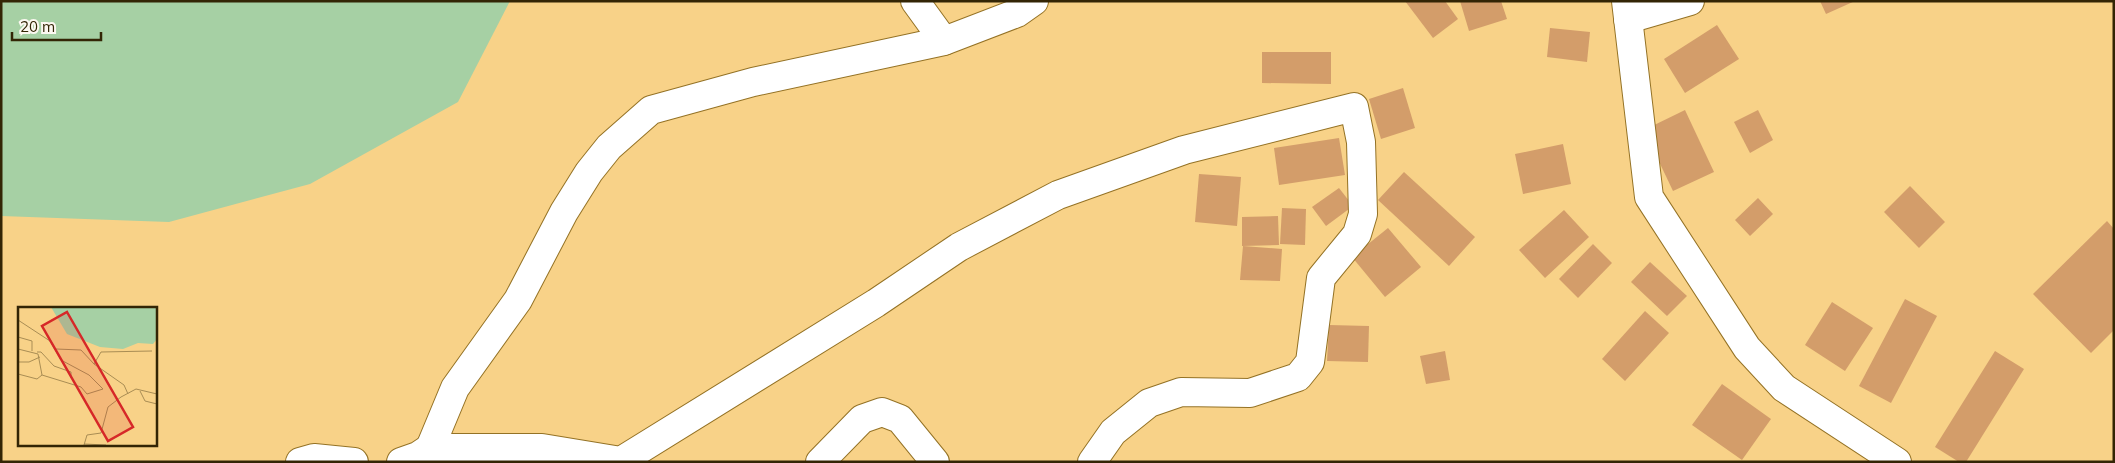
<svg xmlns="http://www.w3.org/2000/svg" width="2115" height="463" viewBox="0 0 2115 463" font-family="Mulish,sans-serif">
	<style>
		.green { fill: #a6d0a4 }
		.building { fill: #d39d6a }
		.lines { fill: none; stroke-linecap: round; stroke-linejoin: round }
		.minor-casing { stroke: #947225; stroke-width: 30 }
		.minor { stroke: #fff; stroke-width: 28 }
		.inset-road { fill: none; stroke: #a98d54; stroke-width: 1 }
		.view { fill: #d62828; fill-opacity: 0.15; stroke: #d62828; stroke-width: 2.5 }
		.inset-edge { fill: none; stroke: #332505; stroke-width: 2.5 }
	</style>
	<rect width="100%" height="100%" fill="#f8d288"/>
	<!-- green -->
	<path class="green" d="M 1,1 L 510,1 L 458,102 L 310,184 L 169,222 L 1,216 Z"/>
	<!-- building -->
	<g class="building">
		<path d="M 1405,1 L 1445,1 L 1458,19 L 1433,38 Z"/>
		<path d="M 1460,1 L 1501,1 L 1507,19 L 1469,31 Z"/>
		<path d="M 1820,1 L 1855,1 L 1826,14 Z"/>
		<path d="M 1717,25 L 1739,59 L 1685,93 L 1664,59 Z"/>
		<path d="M 1550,28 L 1590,32 L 1587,62 L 1547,57 Z"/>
		<path d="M 1262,52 L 1331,52 L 1331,84 L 1262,83 Z"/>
		<path d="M 1403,88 L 1415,128 L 1381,139 L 1369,99 Z"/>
		<path d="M 1685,110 L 1714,172 L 1673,191 L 1644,130 Z"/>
		<path d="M 1758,110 L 1773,140 L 1750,153 L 1734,122 Z"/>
		<path d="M 1339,138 L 1345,175 L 1279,185 L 1274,148 Z"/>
		<path d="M 1563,144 L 1571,184 L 1523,194 L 1515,154 Z"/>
		<path d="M 1404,172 L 1475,237 L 1449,266 L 1378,200 Z"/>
		<path d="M 1199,174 L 1241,177 L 1237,226 L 1195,222 Z"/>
		<path d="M 1910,186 L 1945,222 L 1919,248 L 1884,212 Z"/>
		<path d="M 1339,188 L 1353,206 L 1326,226 L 1312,207 Z"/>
		<path d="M 1758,198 L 1773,214 L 1750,236 L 1735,220 Z"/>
		<path d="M 1282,208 L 1306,209 L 1305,245 L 1280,244 Z"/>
		<path d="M 1564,210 L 1589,237 L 1545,278 L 1519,250 Z"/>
		<path d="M 1278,216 L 1279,245 L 1242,246 L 1242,217 Z"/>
		<path d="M 2107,221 L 2114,229 L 2114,330 L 2091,353 L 2033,294 Z"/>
		<path d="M 1388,228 L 1421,267 L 1385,297 L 1352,257 Z"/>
		<path d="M 1593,244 L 1612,263 L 1578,298 L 1559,279 Z"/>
		<path d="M 1243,246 L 1282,249 L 1280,281 L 1240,280 Z"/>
		<path d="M 1650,262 L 1687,296 L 1667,316 L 1631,282 Z"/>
		<path d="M 1905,299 L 1937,316 L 1891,403 L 1859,386 Z"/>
		<path d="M 1832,302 L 1873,328 L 1845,371 L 1805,345 Z"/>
		<path d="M 1645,311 L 1669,333 L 1625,381 L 1602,359 Z"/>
		<path d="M 1329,325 L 1369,326 L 1368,362 L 1327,361 Z"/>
		<path d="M 1445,351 L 1450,380 L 1426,384 L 1420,356 Z"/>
		<path d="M 1995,351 L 2024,369 L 1966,462 L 1959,462 L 1935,447 Z"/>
		<path d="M 1722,384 L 1771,419 L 1742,460 L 1692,425 Z"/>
	</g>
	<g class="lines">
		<defs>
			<g id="minor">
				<path d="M 915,1 L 944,41"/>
				<path d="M 1626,1 L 1649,197 L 1747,348 L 1784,388 L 1897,462"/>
				<path d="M 1628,19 L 1690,1"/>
				<path d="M 430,448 L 455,388 L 518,300 L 564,212 L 589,172 L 609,147 L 651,110 L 753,82 L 944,41 L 1017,13 L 1034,1"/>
				<path d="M 300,462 L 314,458 L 354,462"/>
				<path d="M 401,462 L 418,456 L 430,448 L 542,448 L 621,461 L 876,303 L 959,247 L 1058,195 L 1184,150 L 1354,107 L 1361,142 L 1363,214 L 1357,234 L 1321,278 L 1310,362 L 1298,377 L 1250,393 L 1181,392 L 1149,403 L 1113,432 L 1092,462"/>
				<path d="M 820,462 L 862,419 L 882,412 L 900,419 L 935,462"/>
			</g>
		</defs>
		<!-- minor casing -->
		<use href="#minor" class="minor-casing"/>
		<!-- minor -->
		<use href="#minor" class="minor"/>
	</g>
	<!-- overview -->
	<g transform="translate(18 307)">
		<rect width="139" height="139" fill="#f8d288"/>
		<path d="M 33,0 L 139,0 L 139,32 L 135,37 L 120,36 L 105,42 L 82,40 L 49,27 Z" fill="#a6d0a4"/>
		<path class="inset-road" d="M 0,13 L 32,34 L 43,53 L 71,68 L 85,82 L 69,87 L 63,80 L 24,68 L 20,47 L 0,42M 0,30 L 14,34 L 14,44M 38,42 L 63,43 L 76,57 L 106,78 L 110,87M 19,45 L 23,45 L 36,59 L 53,65 L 53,71M 0,55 L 11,55 L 22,50M 76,57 L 83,45 L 134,44M 0,67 L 19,72 L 24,68M 122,84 L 127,94 L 139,97M 66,137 L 88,138M 66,138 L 69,128 L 83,126 L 90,100 L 103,90 L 118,82 L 139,87"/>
		<path class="view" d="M 49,5 L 115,120 L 90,134 L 24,19 Z"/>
		<rect width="139" height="139" class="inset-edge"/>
	</g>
	<!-- border -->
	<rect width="2115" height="463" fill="none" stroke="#332505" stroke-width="5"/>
	<!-- scale -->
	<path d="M12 32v8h89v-8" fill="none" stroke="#332505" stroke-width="2.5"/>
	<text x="20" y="32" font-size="15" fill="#332505" stroke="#fcf8f1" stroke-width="4" paint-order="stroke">20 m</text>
</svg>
